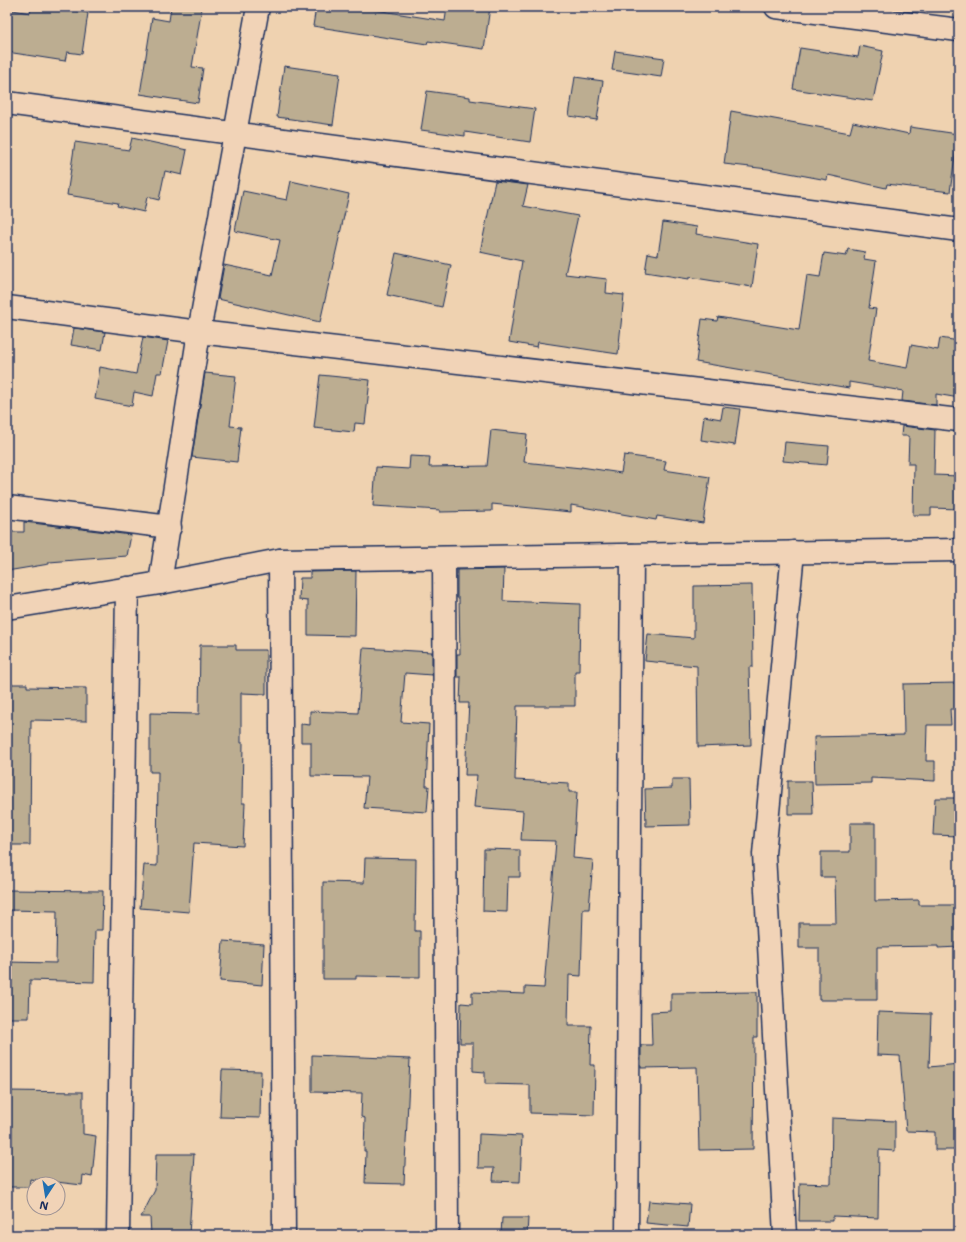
<svg xmlns="http://www.w3.org/2000/svg" width="966" height="1242" viewBox="0 0 966 1242" font-family="'Shantell Sans',sans-serif">
	<style>
		.building { fill: #bcad91; stroke: #1b2f5e }
		.lines { fill: none; stroke-linecap: round; stroke-linejoin: round }
		.minor-casing { stroke: #1b2f5e; stroke-width: 25 }
		.minor { stroke: #f1d3b7; stroke-width: 22 }
	</style>
	<rect width="100%" height="100%" fill="#efd2b0"/>
	<filter id="ink" filterUnits="userSpaceOnUse"><feTurbulence type="fractalNoise" baseFrequency=".025" numOctaves="2"/><feDisplacementMap in="SourceGraphic" scale="8" xChannelSelector="R" yChannelSelector="G"/><feConvolveMatrix kernelMatrix="1 2 1 2 8 2 1 2 1" color-interpolation-filters="sRGB"/></filter>
	<g filter="url(#ink)">
		<!-- building -->
		<g class="building">
			<path d="M 31,7 L 50,7 L 88,13 L 82,54 L 67,52 L 65,61 L 7,52 L 7,9 L 30,13 Z"/>
			<path d="M 171,7 L 202,7 L 192,67 L 203,68 L 198,103 L 140,94 L 152,18 L 169,21 Z"/>
			<path d="M 316,7 L 369,7 L 369,9 L 445,21 L 447,7 L 490,7 L 484,49 L 428,41 L 427,44 L 313,26 Z"/>
			<path d="M 860,46 L 883,51 L 873,101 L 793,89 L 800,48 L 858,57 Z"/>
			<path d="M 615,51 L 664,58 L 661,77 L 612,70 Z"/>
			<path d="M 284,66 L 340,74 L 333,125 L 277,117 Z"/>
			<path d="M 575,77 L 603,81 L 597,120 L 569,116 Z"/>
			<path d="M 427,91 L 470,97 L 470,100 L 535,109 L 530,142 L 465,132 L 465,136 L 421,130 Z"/>
			<path d="M 731,111 L 850,133 L 853,122 L 909,134 L 910,127 L 958,134 L 950,192 L 887,184 L 886,188 L 828,175 L 827,180 L 768,169 L 724,164 Z"/>
			<path d="M 132,138 L 187,150 L 182,175 L 165,171 L 159,200 L 147,197 L 144,212 L 117,206 L 118,203 L 67,195 L 75,142 L 129,150 Z"/>
			<path d="M 291,181 L 349,194 L 320,322 L 218,299 L 224,265 L 272,275 L 280,240 L 235,231 L 243,191 L 287,200 Z"/>
			<path d="M 495,181 L 528,185 L 523,206 L 578,216 L 565,274 L 607,279 L 606,293 L 624,295 L 618,354 L 538,342 L 537,347 L 509,342 L 522,261 L 480,252 Z"/>
			<path d="M 663,222 L 697,227 L 696,234 L 758,244 L 752,287 L 689,277 L 689,279 L 645,272 L 648,253 L 658,255 Z"/>
			<path d="M 848,249 L 865,252 L 864,259 L 876,261 L 869,308 L 876,309 L 868,361 L 907,368 L 911,345 L 938,350 L 940,338 L 959,341 L 959,398 L 936,394 L 936,405 L 902,401 L 903,391 L 849,382 L 849,388 L 696,362 L 702,319 L 717,321 L 718,317 L 799,330 L 807,275 L 820,277 L 824,253 L 846,256 Z"/>
			<path d="M 396,253 L 451,265 L 442,307 L 387,295 Z"/>
			<path d="M 74,328 L 105,332 L 102,350 L 71,345 Z"/>
			<path d="M 143,337 L 168,341 L 162,373 L 157,373 L 153,396 L 134,392 L 132,406 L 95,399 L 100,367 L 136,374 Z"/>
			<path d="M 205,373 L 236,376 L 230,426 L 241,427 L 237,462 L 192,457 Z"/>
			<path d="M 320,375 L 370,380 L 365,424 L 355,423 L 354,432 L 314,428 Z"/>
			<path d="M 723,407 L 740,409 L 735,445 L 701,440 L 704,416 L 721,419 Z"/>
			<path d="M 902,426 L 935,430 L 934,475 L 959,476 L 959,509 L 931,508 L 931,515 L 913,515 L 914,464 L 908,464 L 909,436 L 901,436 Z"/>
			<path d="M 491,430 L 527,434 L 524,462 L 581,468 L 581,467 L 621,473 L 624,455 L 666,461 L 664,470 L 710,477 L 703,523 L 657,516 L 656,520 L 571,505 L 571,512 L 492,504 L 492,511 L 440,512 L 440,510 L 373,506 L 376,467 L 409,469 L 410,456 L 430,457 L 429,467 L 487,466 Z"/>
			<path d="M 785,442 L 829,446 L 827,465 L 783,461 Z"/>
			<path d="M 24,522 L 131,535 L 127,556 L 49,562 L 49,564 L 7,571 L 7,532 L 24,532 Z"/>
			<path d="M 504,569 L 503,601 L 580,604 L 579,671 L 575,671 L 575,706 L 517,706 L 515,780 L 569,783 L 569,792 L 577,792 L 573,858 L 593,860 L 589,909 L 583,909 L 581,976 L 569,975 L 568,1026 L 591,1026 L 590,1065 L 595,1065 L 594,1115 L 530,1113 L 530,1085 L 485,1084 L 485,1072 L 473,1071 L 473,1043 L 460,1043 L 461,1003 L 472,1004 L 472,992 L 525,994 L 525,987 L 544,988 L 556,841 L 521,840 L 523,811 L 474,807 L 477,775 L 465,775 L 469,703 L 460,703 L 461,677 L 457,677 L 457,654 L 460,654 L 459,598 L 457,598 L 457,570 Z"/>
			<path d="M 356,571 L 355,636 L 308,635 L 308,601 L 299,600 L 300,578 L 310,578 L 310,572 Z"/>
			<path d="M 752,585 L 753,667 L 749,667 L 751,745 L 698,747 L 697,666 L 645,661 L 648,634 L 694,638 L 694,586 Z"/>
			<path d="M 200,645 L 236,645 L 236,650 L 266,650 L 266,694 L 241,693 L 241,743 L 243,743 L 242,803 L 245,803 L 243,846 L 194,843 L 189,912 L 140,908 L 144,865 L 157,866 L 158,772 L 150,772 L 150,713 L 199,714 Z"/>
			<path d="M 363,648 L 432,652 L 432,675 L 405,673 L 401,722 L 429,724 L 426,786 L 429,786 L 427,812 L 364,808 L 367,777 L 311,776 L 311,742 L 301,742 L 301,724 L 310,725 L 310,711 L 358,713 Z"/>
			<path d="M 959,683 L 959,709 L 950,709 L 951,725 L 927,725 L 926,761 L 935,761 L 935,781 L 871,778 L 871,783 L 815,784 L 814,737 L 904,735 L 903,684 Z"/>
			<path d="M 7,684 L 27,684 L 27,687 L 86,688 L 86,721 L 31,720 L 30,845 L 7,845 Z"/>
			<path d="M 672,779 L 689,779 L 690,825 L 646,826 L 645,789 L 672,788 Z"/>
			<path d="M 788,781 L 812,781 L 813,814 L 788,814 Z"/>
			<path d="M 935,798 L 959,798 L 959,836 L 933,835 Z"/>
			<path d="M 850,823 L 875,823 L 875,901 L 919,900 L 919,905 L 959,905 L 959,947 L 938,948 L 938,946 L 877,947 L 877,1000 L 819,1000 L 819,948 L 799,948 L 799,923 L 836,923 L 835,877 L 821,877 L 821,852 L 850,852 Z"/>
			<path d="M 484,849 L 520,850 L 520,877 L 508,877 L 507,912 L 483,911 Z"/>
			<path d="M 365,858 L 416,859 L 415,931 L 420,931 L 420,977 L 356,976 L 356,979 L 323,979 L 323,882 L 364,883 Z"/>
			<path d="M 7,890 L 103,891 L 102,930 L 95,930 L 94,982 L 30,980 L 29,1018 L 7,1018 L 7,962 L 56,963 L 57,911 L 7,910 Z"/>
			<path d="M 223,941 L 264,944 L 262,985 L 220,981 Z"/>
			<path d="M 757,992 L 757,1037 L 754,1037 L 753,1149 L 699,1150 L 697,1067 L 641,1068 L 641,1045 L 652,1045 L 651,1012 L 671,1011 L 671,993 Z"/>
			<path d="M 878,1012 L 931,1014 L 929,1067 L 959,1064 L 959,1150 L 935,1150 L 935,1132 L 906,1131 L 900,1056 L 877,1055 Z"/>
			<path d="M 312,1055 L 410,1059 L 404,1184 L 365,1183 L 366,1151 L 364,1151 L 365,1118 L 361,1117 L 362,1093 L 312,1092 Z"/>
			<path d="M 222,1070 L 261,1071 L 260,1118 L 220,1117 Z"/>
			<path d="M 7,1091 L 83,1092 L 83,1134 L 96,1136 L 92,1177 L 83,1175 L 82,1185 L 30,1179 L 29,1187 L 7,1187 Z"/>
			<path d="M 832,1118 L 895,1121 L 895,1151 L 879,1150 L 878,1218 L 833,1216 L 833,1221 L 799,1221 L 800,1183 L 831,1184 Z"/>
			<path d="M 479,1134 L 522,1136 L 520,1182 L 493,1181 L 494,1168 L 478,1168 Z"/>
			<path d="M 156,1154 L 194,1154 L 189,1235 L 151,1235 L 150,1217 L 141,1217 L 155,1190 Z"/>
			<path d="M 649,1201 L 690,1204 L 688,1227 L 646,1223 Z"/>
			<path d="M 502,1218 L 528,1218 L 527,1235 L 501,1235 Z"/>
		</g>
		<g class="lines">
			<defs>
				<g id="minor">
					<path d="M 776,7 L 959,30"/>
					<path d="M 7,103 L 959,230"/>
					<path d="M 7,307 L 199,332 L 959,420"/>
					<path d="M 7,507 L 170,527"/>
					<path d="M 444,558 L 447,1235"/>
					<path d="M 280,560 L 284,1235"/>
					<path d="M 160,583 L 199,332 L 258,7"/>
					<path d="M 7,608 L 160,583 L 280,560 L 959,550"/>
					<path d="M 118,1235 L 127,588"/>
					<path d="M 627,1235 L 632,555"/>
					<path d="M 785,1235 L 764,854 L 793,552"/>
				</g>
			</defs>
			<!-- minor casing -->
			<use href="#minor" class="minor-casing"/>
			<!-- minor -->
			<use href="#minor" class="minor"/>
		</g>
	</g>
	<!-- margin -->
	<rect width="966" height="1242" fill="none" stroke="#f1d3b7" stroke-width="24"/>
	<rect x="12" y="12" width="942" height="1218" fill="none" stroke="#1b2f5e" stroke-width="1.5" filter="url(#ink)"/>
	<!-- north arrow -->
	<g transform="translate(46 1196) rotate(192)"><circle r="19" fill="#f1d3b7" stroke="#9b9193"/>
	<path d="M0-3L7 15L0 10L-7 15Z" fill="#1f6fb2"/>
	<text y="-6" font-size="11" font-weight="bold" text-anchor="middle" fill="#1b2f5e">N</text>
	</g>
</svg>
